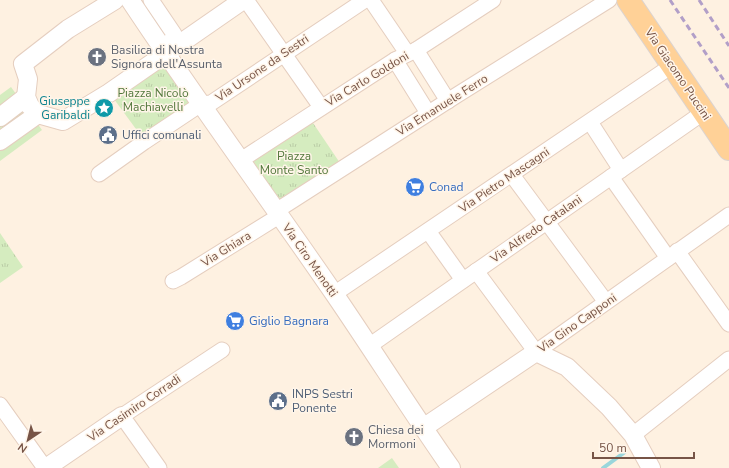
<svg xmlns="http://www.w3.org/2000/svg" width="729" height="468" viewBox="0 0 729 468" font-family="'Nunito Sans',sans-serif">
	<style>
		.green { fill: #d5ecbf }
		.park { fill: url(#park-tufts) }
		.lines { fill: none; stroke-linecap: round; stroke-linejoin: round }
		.stream { stroke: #9ad6db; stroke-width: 4 }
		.minor-casing { stroke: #e5cebf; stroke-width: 17 }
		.tertiary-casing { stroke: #e5cebf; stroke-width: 20 }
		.primary-casing { stroke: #dcd3cf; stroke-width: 24 }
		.minor { stroke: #fff; stroke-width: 15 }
		.tertiary { stroke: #fff; stroke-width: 18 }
		.primary { stroke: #ffd197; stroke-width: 22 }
		.rail { stroke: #b29fc8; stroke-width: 3; stroke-dasharray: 6 4; stroke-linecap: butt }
		.labels { text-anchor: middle; stroke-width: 3; stroke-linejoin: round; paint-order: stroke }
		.worship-label { font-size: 12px; fill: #5b616d; stroke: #fff5e9; text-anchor: start }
		.street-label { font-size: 12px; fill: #775446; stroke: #fff5e9 }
		.park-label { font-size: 12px; fill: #52783b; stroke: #fff5e9 }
		.culture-label { font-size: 12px; fill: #0d838f; stroke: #fff5e9; text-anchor: end }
		.service-label { font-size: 12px; fill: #4e5e75; stroke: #fff5e9; text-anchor: start }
		.shop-label { font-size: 12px; fill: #366cbe; stroke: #fff5e9; text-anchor: start }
	</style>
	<defs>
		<pattern id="park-tufts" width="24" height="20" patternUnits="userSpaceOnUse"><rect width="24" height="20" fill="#d5ecbf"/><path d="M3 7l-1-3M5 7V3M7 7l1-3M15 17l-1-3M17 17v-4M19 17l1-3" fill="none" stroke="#bacca6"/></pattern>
	</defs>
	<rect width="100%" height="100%" fill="#fef1e1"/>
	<!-- green -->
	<path class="green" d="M 392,458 L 399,468 L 378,468 Z"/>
	<!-- park -->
	<g class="park">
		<path d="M 163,60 L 195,105 L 144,140 L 111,95 Z"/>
		<path d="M 11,87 L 42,130 L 0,161 L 0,95 Z"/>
		<path d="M 311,120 L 340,163 L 277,205 L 249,162 Z"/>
		<path d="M 0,233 L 23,267 L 0,283 Z"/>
	</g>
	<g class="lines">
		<!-- stream -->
		<path class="stream" d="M 603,468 L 625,452"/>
		<defs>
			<g id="minor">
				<path d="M 151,0 L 174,34 L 165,54"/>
				<path d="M 246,0 L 321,107"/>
				<path d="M 371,0 L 407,53"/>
				<path d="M 416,50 L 448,101"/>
				<path d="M 395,60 L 428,113"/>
				<path d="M 590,122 L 621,170"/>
				<path d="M 241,160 L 395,60 L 416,50 L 493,0"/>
				<path d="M 99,174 L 144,142 L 201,104 L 211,103 L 365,0"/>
				<path d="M 512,175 L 606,302"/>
				<path d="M 611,177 L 668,258"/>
				<path d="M 276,211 L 457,95 L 609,0"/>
				<path d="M 428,231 L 463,280"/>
				<path d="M 677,251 L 729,324"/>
				<path d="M 476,271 L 536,352 L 729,215"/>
				<path d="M 173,281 L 181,277 L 279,216"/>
				<path d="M 334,294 L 673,65"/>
				<path d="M 369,346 L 704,112"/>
				<path d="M 0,405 L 45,468"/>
				<path d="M 633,435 L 729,359"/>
				<path d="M 159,468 L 122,416 L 222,350"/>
			</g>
			<g id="tertiary">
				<path d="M 115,0 L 68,29 L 23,64 L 28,79 L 26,97 L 30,106 L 38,114 L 63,121 L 109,93 L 243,0"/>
				<path d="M 130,0 C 196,100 267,196 335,295 C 374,352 411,411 451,468"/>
				<path d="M 0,117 L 26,97"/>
				<path d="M 0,141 L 38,114"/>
				<path d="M 423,428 L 536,352 L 567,367 L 609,407 L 633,435 L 651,468"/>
				<path d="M 46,468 L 122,416"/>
			</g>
			<path id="primary" d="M 628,0 L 729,149"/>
		</defs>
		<!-- minor casing -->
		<use href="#minor" class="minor-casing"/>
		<!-- tertiary casing -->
		<use href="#tertiary" class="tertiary-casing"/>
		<!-- primary casing -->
		<use href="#primary" class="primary-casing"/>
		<!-- minor -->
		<use href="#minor" class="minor"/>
		<!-- tertiary -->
		<use href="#tertiary" class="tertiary"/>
		<!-- primary -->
		<use href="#primary" class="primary"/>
		<!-- rail -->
		<g class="rail">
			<path d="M 670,0 L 729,88"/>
			<path d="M 699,0 L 729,46"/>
		</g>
	</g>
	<!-- icons -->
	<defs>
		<symbol id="church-disc" viewBox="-11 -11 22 22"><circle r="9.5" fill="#6b7280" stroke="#fff5e9"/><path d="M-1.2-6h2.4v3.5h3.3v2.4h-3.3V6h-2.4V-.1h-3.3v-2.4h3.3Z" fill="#fff"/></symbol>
		<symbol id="sight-disc" viewBox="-11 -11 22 22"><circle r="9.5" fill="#0f9aa8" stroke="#fff5e9"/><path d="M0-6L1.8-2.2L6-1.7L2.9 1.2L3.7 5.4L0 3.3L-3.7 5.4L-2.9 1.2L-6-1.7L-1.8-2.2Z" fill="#fff"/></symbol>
		<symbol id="civic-disc" viewBox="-11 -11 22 22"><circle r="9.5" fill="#5c6f8a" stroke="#fff5e9"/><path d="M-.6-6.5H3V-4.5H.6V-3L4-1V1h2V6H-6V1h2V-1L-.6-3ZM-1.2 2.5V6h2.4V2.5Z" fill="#fff"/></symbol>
		<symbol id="supermarket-disc" viewBox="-11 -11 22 22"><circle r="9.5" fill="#3f7fe0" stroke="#fff5e9"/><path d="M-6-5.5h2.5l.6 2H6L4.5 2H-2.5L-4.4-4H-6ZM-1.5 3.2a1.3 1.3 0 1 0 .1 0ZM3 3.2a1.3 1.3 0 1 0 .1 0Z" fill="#fff"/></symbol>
	</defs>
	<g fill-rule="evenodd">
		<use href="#church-disc" x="86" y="46" width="22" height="22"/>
		<use href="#sight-disc" x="93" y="97" width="22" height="22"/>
		<use href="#civic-disc" x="97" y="124" width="22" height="22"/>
		<use href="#supermarket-disc" x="404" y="176" width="22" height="22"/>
		<use href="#supermarket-disc" x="224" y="310" width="22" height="22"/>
		<use href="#civic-disc" x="267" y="390" width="22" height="22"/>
		<use href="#church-disc" x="343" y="426" width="22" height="22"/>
	</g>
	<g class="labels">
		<!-- worship labels -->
		<g class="worship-label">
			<text x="111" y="54">Basilica di Nostra<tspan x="111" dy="14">Signora dell'Assunta</tspan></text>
			<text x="368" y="434">Chiesa dei<tspan x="368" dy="14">Mormoni</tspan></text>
		</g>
		<!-- street labels -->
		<g class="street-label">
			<text transform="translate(262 68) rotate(-34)" y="4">Via Ursone da Sestri</text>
			<text transform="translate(678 74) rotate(56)" y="4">Via Giacomo Puccini</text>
			<text transform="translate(367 79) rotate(-31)" y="4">Via Carlo Goldoni</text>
			<text transform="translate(442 105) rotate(-32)" y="4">Via Emanuele Ferro</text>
			<text transform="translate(504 180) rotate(-34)" y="4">Via Pietro Mascagni</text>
			<text transform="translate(536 229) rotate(-35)" y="4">Via Alfredo Catalani</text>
			<text transform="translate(226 249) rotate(-32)" y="4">Via Ghiara</text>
			<text transform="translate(310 260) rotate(55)" y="4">Via Ciro Menotti</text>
			<text transform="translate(577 323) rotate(-35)" y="4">Via Gino Capponi</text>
			<text transform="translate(134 408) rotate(-34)" y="4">Via Casimiro Corradi</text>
		</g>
		<!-- park labels -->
		<g class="park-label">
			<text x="153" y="97">Piazza Nicolò<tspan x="153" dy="14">Machiavelli</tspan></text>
			<text x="294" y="160">Piazza<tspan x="294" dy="14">Monte Santo</tspan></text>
		</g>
		<!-- culture labels -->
		<g class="culture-label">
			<text x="90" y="105">Giuseppe<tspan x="90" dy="14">Garibaldi</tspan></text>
		</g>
		<!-- service labels -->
		<g class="service-label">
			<text x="122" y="139">Uffici comunali</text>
			<text x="292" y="398">INPS Sestri<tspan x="292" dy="14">Ponente</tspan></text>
		</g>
		<!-- shop labels -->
		<g class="shop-label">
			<text x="429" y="191">Conad</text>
			<text x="249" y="325">Giglio Bagnara</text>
		</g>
	</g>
	<!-- north arrow -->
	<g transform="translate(28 440) rotate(215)" stroke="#fff5e9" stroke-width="3" paint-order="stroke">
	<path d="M0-3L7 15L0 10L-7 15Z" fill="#775446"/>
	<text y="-6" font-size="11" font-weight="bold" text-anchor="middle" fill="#775446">N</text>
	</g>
	<!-- scale -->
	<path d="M593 452v6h101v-6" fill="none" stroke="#775446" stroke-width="2"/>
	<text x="599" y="452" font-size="12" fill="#775446" stroke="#fff5e9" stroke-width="3" paint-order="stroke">50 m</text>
</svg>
